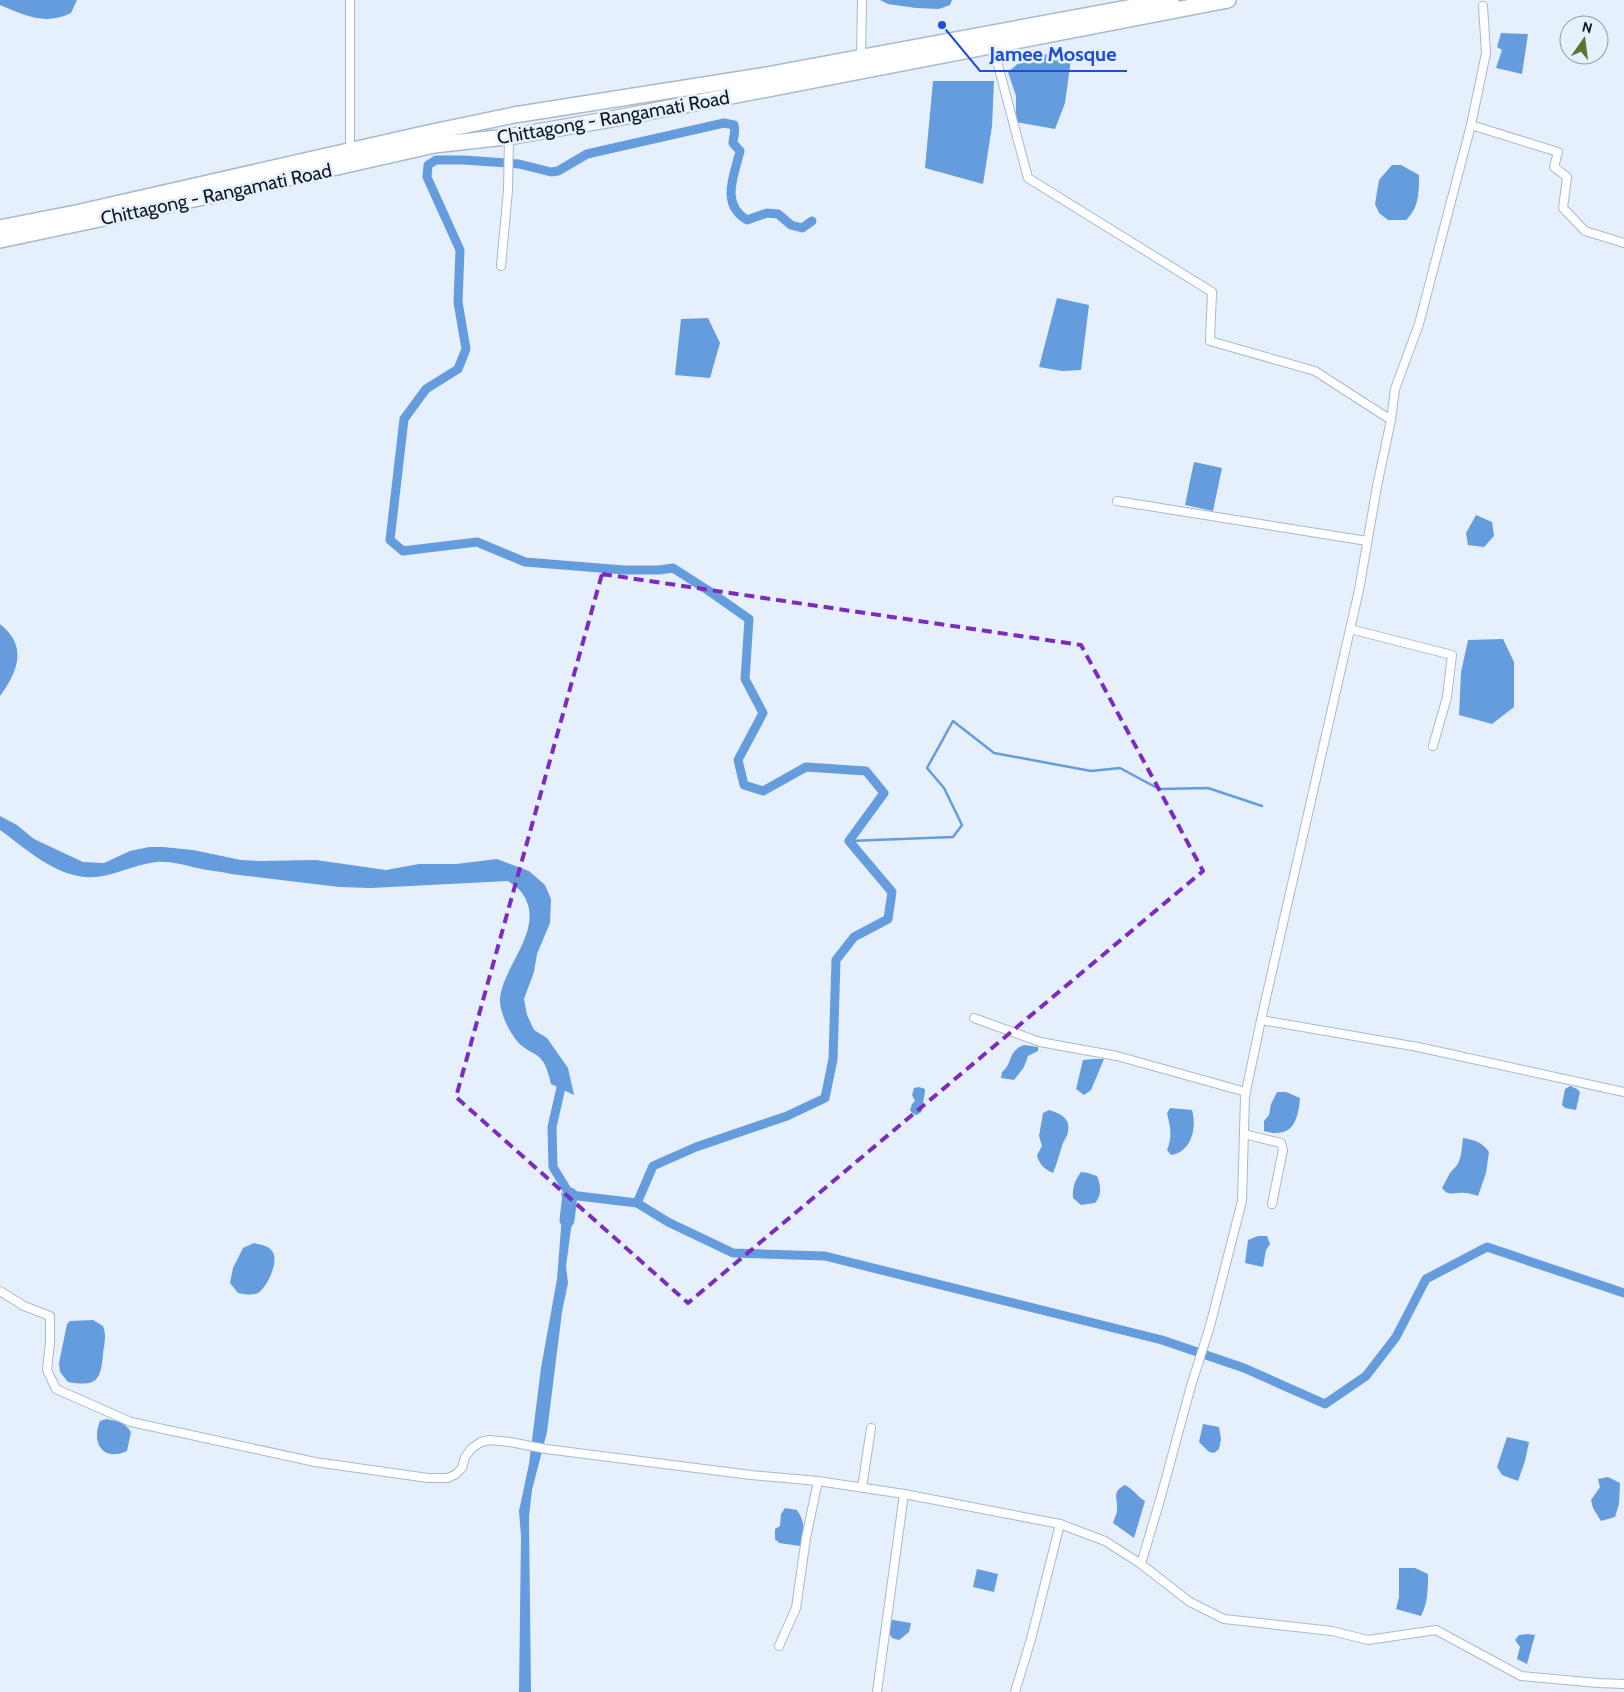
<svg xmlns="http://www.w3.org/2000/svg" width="1624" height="1692" viewBox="0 0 1624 1692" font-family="Cabin,sans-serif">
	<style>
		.water { fill: #659cde }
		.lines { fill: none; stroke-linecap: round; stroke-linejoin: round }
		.stream { stroke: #659cde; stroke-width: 2.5 }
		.canal { stroke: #659cde; stroke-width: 9 }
		.river { stroke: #659cde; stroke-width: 15 }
		.street-casing { stroke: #a9b9cc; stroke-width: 10 }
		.highway-casing { stroke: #a9b9cc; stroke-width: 18 }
		.street { stroke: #fff; stroke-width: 8 }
		.highway { stroke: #fff; stroke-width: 15 }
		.marked { fill: none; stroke: #7b2cbf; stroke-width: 4; stroke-dasharray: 10 6; stroke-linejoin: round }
		.labels { text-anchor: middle; stroke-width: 5; stroke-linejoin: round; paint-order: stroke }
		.street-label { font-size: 19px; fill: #11171e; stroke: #e6f0fd }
		.leader { fill: none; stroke: #1d4ed8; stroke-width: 2 }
		.callout-dot { fill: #1d4ed8; stroke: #e6f0fd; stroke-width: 2 }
		.callout-label { font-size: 20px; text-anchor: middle; font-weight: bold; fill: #1d4ed8; stroke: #e6f0fd; stroke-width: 5; stroke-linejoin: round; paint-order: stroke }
	</style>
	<rect width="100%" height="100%" fill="#e6f0fd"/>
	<!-- water -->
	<g class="water">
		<path d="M 0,0 L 77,0 L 71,13 C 45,26 24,15 0,5 Z"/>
		<path d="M 880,0 L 952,0 L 950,5 L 939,9 L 916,8 L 888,4 Z"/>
		<path d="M 1501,33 L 1528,34 L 1522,74 L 1496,68 L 1502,50 L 1497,47 Z"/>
		<path d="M 1072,52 L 1065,103 L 1055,129 L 1016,122 L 1016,96 L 1008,72 L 1027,56 Z"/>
		<path d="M 933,81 L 994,81 L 992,126 L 983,184 L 925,168 Z"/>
		<path d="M 1392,165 L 1401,165 L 1419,175 C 1419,192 1419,208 1406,220 L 1388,220 L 1379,213 L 1375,204 L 1379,180 Z"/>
		<path d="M 1057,298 L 1089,305 L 1081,370 L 1062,371 L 1039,367 Z"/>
		<path d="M 708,318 L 720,343 L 710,378 L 675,375 L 681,319 Z"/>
		<path d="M 1194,462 L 1222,468 L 1213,511 L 1185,505 Z"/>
		<path d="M 1476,515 L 1492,522 L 1494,536 L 1484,547 L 1468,545 L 1466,533 Z"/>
		<path d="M 0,624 C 28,646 18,671 0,696 Z"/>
		<path d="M 1503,639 L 1514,662 L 1514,707 L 1492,724 L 1459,715 L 1461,672 L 1468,640 Z"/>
		<path d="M 0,816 L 17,825 L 34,839 L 83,862 L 104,863 L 130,851 L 149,847 L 163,847 L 193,850 L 241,860 L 261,861 L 316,860 L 386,870 L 419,864 L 456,864 L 497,859 L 529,871 L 545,885 L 551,899 L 550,923 L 537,954 L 534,972 L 524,999 L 527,1015 L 534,1030 L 547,1038 L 568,1068 L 574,1095 L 551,1084 C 549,1076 547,1066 541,1059 C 537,1054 528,1051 522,1046 C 512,1038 499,1013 500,999 C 503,964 547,928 522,893 C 519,888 512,884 508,881 L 371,888 L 339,887 L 231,874 C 220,871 209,871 197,868 C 183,865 171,861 156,862 C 129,865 106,882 78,876 C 50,871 22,846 0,830 Z"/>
		<path d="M 1024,1045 L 1038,1047 L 1038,1051 L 1028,1056 L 1024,1067 L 1014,1080 L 1001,1078 L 1002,1072 C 1013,1064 1007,1051 1024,1045 Z"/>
		<path d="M 1094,1059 L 1104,1059 L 1091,1090 L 1084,1095 L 1076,1089 L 1083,1060 Z"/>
		<path d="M 1570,1086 L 1577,1089 L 1580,1092 L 1576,1110 L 1565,1108 L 1562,1105 L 1565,1089 Z"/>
		<path d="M 919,1087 L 925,1089 C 925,1097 922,1103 922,1111 L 917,1115 L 913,1114 L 910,1110 L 912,1104 L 915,1101 L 912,1095 L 914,1088 Z"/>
		<path d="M 1277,1092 L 1286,1092 L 1300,1098 C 1298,1122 1292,1139 1264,1131 L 1264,1121 L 1269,1115 L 1271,1104 Z"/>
		<path d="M 1170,1108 L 1192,1110 C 1197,1127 1192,1152 1171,1155 L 1167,1150 C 1173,1136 1170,1127 1167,1113 Z"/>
		<path d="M 1049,1110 C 1059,1113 1071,1118 1068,1131 C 1068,1136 1063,1141 1062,1146 C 1059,1155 1057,1164 1053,1173 C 1044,1169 1039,1164 1037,1155 L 1042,1146 L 1039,1136 L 1043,1113 Z"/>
		<path d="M 1463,1138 C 1475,1140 1482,1142 1489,1152 L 1486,1173 L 1478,1196 C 1474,1195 1469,1193 1465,1193 C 1455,1192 1448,1197 1442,1188 L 1450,1173 L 1458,1164 L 1461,1155 Z"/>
		<path d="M 1081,1172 L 1088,1173 L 1097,1176 C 1101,1186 1102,1195 1095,1203 L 1081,1205 L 1073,1198 C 1072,1188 1075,1180 1081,1172 Z"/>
		<path d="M 561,1192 L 577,1206 L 575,1210 L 571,1229 L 566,1266 L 568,1283 L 562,1312 L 547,1432 L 532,1490 L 529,1517 L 531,1692 L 519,1692 L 521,1536 L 519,1511 L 529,1464 L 541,1368 L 557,1279 L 563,1203 Z"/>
		<path d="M 1258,1236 L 1267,1236 L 1270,1244 L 1266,1250 L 1263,1267 L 1245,1263 L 1248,1240 Z"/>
		<path d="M 254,1243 C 260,1245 268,1245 272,1251 C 280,1260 267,1288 258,1293 C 252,1296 244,1294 238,1293 L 230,1283 L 233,1268 L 243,1248 Z"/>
		<path d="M 93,1320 L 103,1326 C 107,1336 104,1344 103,1354 C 101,1381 96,1387 68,1382 L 60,1372 L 59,1363 L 67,1324 L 70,1321 Z"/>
		<path d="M 106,1419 C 117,1421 125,1422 131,1432 L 127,1451 C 103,1462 91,1443 100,1421 Z"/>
		<path d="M 1203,1424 L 1219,1427 L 1221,1439 L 1219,1449 L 1214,1453 L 1209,1452 L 1199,1442 Z"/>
		<path d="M 1507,1437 L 1529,1442 L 1525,1461 L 1518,1481 L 1502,1475 L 1497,1467 Z"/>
		<path d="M 1608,1477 L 1620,1483 L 1619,1504 L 1615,1517 L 1601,1521 L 1593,1508 L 1591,1500 L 1600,1487 L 1598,1479 Z"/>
		<path d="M 1125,1485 C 1135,1490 1136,1496 1145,1501 L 1134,1538 L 1113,1523 C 1114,1519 1117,1514 1117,1510 C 1118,1498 1111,1492 1125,1485 Z"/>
		<path d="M 785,1508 L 797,1510 C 806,1523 804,1532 800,1546 L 779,1543 L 775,1539 L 775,1529 L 780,1526 L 781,1514 Z"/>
		<path d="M 1399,1568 L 1415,1568 L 1428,1574 C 1428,1588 1428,1603 1421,1616 L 1396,1609 L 1399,1597 Z"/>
		<path d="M 977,1569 L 998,1574 L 994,1592 L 973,1587 Z"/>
		<path d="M 893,1620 L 911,1623 L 909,1632 L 899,1640 L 892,1638 L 887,1629 L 890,1621 Z"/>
		<path d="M 1528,1634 L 1535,1635 L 1527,1664 L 1517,1659 L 1520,1647 L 1515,1640 L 1519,1635 Z"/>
	</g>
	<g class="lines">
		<!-- stream -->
		<path class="stream" d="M 849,841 L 953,837 L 962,825 L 944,788 L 927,768 L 953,721 L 994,753 L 1091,771 L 1120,768 L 1159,789 L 1208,788 L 1262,806"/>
		<!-- canal -->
		<g class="canal">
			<path d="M 563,1079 L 552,1127 L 553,1167 L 570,1195 L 637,1203 L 668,1222 L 733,1253 L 825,1256 L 1162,1340 L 1244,1368 L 1325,1404 L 1366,1376 L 1396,1337 L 1426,1279 L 1487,1247 L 1624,1293"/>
			<path d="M 637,1203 L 653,1166 L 696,1147 L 787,1116 L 825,1098 L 833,1059 L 836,960 L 854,937 L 888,919 L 892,892 L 849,841 L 884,793 L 866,771 L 806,767 L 763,791 L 744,785 L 738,760 L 763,713 L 745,679 L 749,619 L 709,591 L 673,568 L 659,570 L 624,570 L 525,562 L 477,542 L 403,551 L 390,540 L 404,419 L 426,389 L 458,369 L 466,349 L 458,302 L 460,250 L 427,177 L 428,165 L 436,160 L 464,160 L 519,164 L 551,172 L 558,171 L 587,154 L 724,123 L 734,125 C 736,133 733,137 733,143 L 740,151 C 734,176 720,204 747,220 L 767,213 L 778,214 L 791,225 L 802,228 L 812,221"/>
		</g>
		<!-- river -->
		<path class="river" d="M 567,1220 L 570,1195"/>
		<defs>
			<g id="street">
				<path d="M 993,46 L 1028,178 L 1212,292 L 1210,341 L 1315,371 L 1391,420"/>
				<path d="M 861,58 L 862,0"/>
				<path d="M 1471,125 L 1558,152 L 1554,167 L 1567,177 L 1563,208 L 1585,231 L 1624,243"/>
				<path d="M 350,151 L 350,0"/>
				<path d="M 501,266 L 508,190 L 509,136"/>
				<path d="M 1117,501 L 1367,541"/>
				<path d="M 1350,629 L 1452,655 L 1447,697 L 1433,746"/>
				<path d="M 974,1018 L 1040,1042 L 1117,1056 L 1246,1092"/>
				<path d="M 1261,1020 L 1418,1047 L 1624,1092"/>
				<path d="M 1244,1134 L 1281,1143 L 1283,1150 L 1272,1204"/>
				<path d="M 0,1291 L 24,1306 L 50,1316 L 50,1343 L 47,1370 L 56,1389 L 131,1422 L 315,1462 L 428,1478 L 448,1478 L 456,1474 L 462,1468 L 465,1457 L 472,1448 L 481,1442 L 490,1440 L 510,1442 L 546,1449 L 751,1475 L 818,1481 L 904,1494 L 1060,1524 L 1105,1541 L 1141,1564 L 1190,1602 L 1224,1619 L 1332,1631 L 1368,1640 L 1436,1630 L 1521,1676 L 1598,1683 L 1624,1684"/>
				<path d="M 862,1488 L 871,1428"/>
				<path d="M 1141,1564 L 1160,1500 L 1191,1386 L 1210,1326 L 1242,1201 L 1245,1096 L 1261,1020 L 1359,590 L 1377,486 L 1391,420 L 1395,389 L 1419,324 L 1471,125 L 1486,53 L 1483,6"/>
				<path d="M 779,1646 L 796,1608 L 806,1538 L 818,1481"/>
				<path d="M 877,1692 L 904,1494"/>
				<path d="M 1015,1692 L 1031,1639 L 1060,1524"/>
			</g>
			<g id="highway">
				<path d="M 0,228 L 76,213 L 428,133 L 514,115 L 761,76 L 1171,0"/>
				<path d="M 0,240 L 218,194 L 434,145 L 514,136 L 612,119 L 1228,0"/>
			</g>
		</defs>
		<!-- street casing -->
		<use href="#street" class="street-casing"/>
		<!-- highway casing -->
		<use href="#highway" class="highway-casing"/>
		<!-- street -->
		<use href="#street" class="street"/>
		<!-- highway -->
		<use href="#highway" class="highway"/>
	</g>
	<!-- marked area -->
	<path class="marked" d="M 602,574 L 1081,645 L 1203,871 L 688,1303 L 456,1097 Z"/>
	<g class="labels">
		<!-- street labels -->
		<g class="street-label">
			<text transform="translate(613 117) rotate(-10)" y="7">Chittagong - Rangamati Road</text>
			<text transform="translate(216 194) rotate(-12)" y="7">Chittagong - Rangamati Road</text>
		</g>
	</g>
	<!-- callouts -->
	<path class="leader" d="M942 25L980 71H1127"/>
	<circle class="callout-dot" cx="942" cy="25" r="5"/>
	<g class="callout-label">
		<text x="1053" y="61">Jamee Mosque</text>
	</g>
	<!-- north arrow -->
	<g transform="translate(1584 40) rotate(14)"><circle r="24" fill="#e6f0fd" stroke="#9199a4"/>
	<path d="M0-4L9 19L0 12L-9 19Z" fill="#57772e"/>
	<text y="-8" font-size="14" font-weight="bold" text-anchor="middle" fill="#11171e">N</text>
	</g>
</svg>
